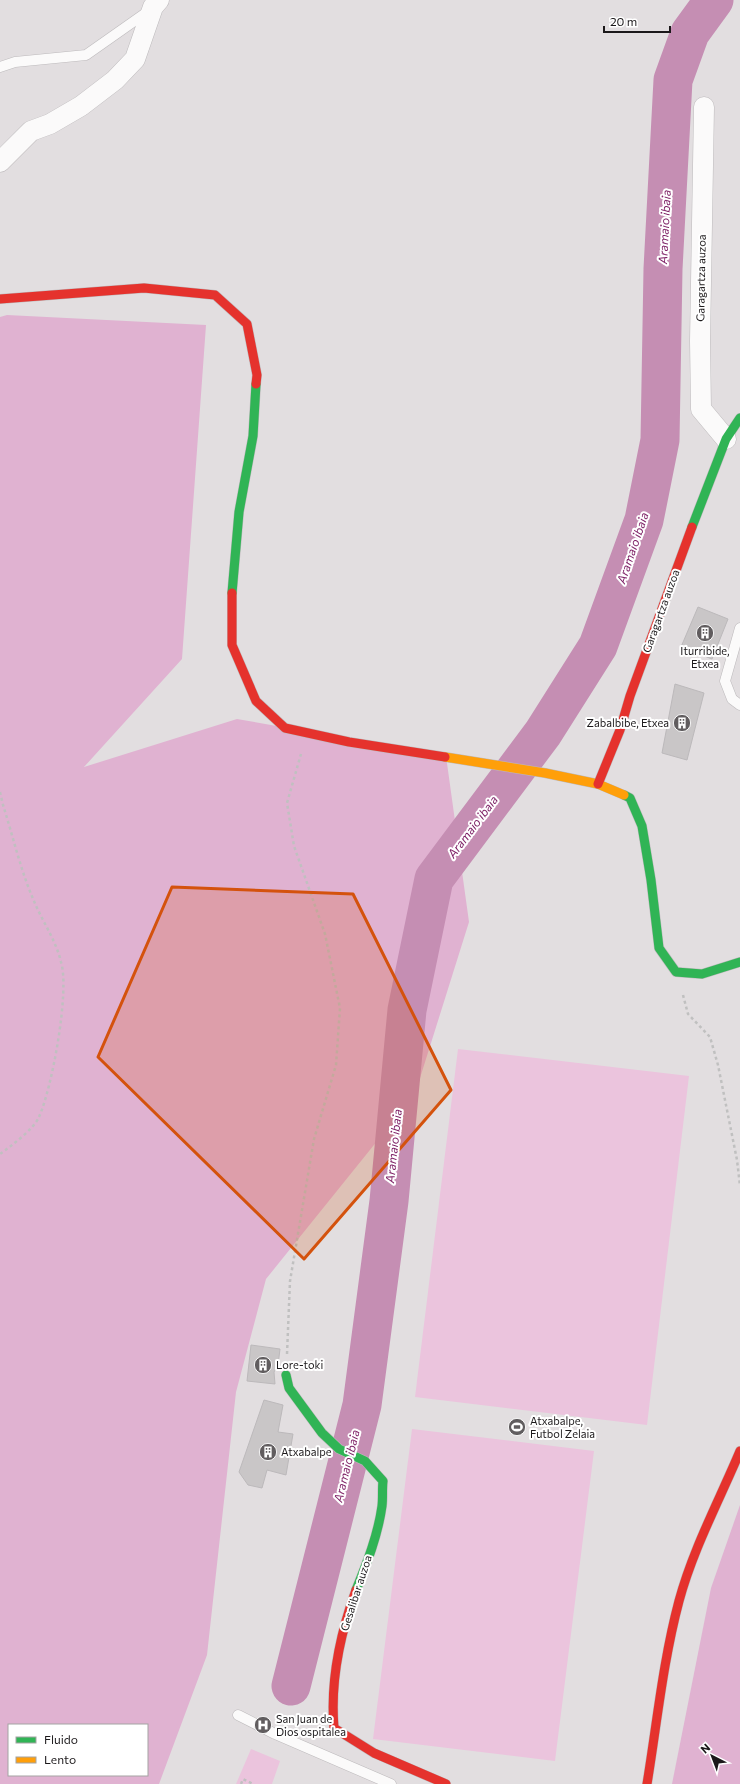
<svg xmlns="http://www.w3.org/2000/svg" width="740" height="1784" viewBox="0 0 740 1784" font-family="Commissioner,sans-serif">
	<style>
		.green { fill: #ebc4dd }
		.forest { fill: #e0b2d1; fill-rule: evenodd }
		.lines { fill: none; stroke-linecap: round; stroke-linejoin: round }
		.river { stroke: #c58eb3; stroke-width: 39 }
		.building { fill: #c9c6c7; stroke: #bcb9bb }
		.lane-casing { stroke: #bdbabc; stroke-width: 11 }
		.street-casing { stroke: #bdbabc; stroke-width: 21 }
		.fast-casing { stroke: #bdbabc; stroke-width: 10 }
		.slow-casing { stroke: #bdbabc; stroke-width: 10 }
		.jam-casing { stroke: #bdbabc; stroke-width: 10 }
		.path { stroke: #c0c0c0; stroke-width: 2.5; stroke-dasharray: 3 3; stroke-linecap: butt }
		.lane { stroke: #fbfafa; stroke-width: 10 }
		.street { stroke: #fbfafa; stroke-width: 20 }
		.fast { stroke: #30b455; stroke-width: 9 }
		.slow { stroke: #ff9f0a; stroke-width: 9 }
		.jam { stroke: #e5322d; stroke-width: 9 }
		.marked { fill: #d4520d; fill-opacity: 0.2; stroke: #d4520d; stroke-width: 3; stroke-linejoin: round }
		.labels { text-anchor: middle; stroke-width: 4; stroke-linejoin: round; paint-order: stroke }
		.street-label { font-size: 11px; fill: #1b181a; stroke: #fff }
		.poi-label { font-size: 11px; fill: #1b181a; stroke: #fff; text-anchor: start }
		.water-label { font-size: 12px; font-style: italic; fill: #7e2166; stroke: #fff }
	</style>
	<rect width="100%" height="100%" fill="#e2dee0"/>
	<!-- green -->
	<g class="green">
		<path d="M 458,1049 L 689,1076 L 647,1425 L 415,1397 Z"/>
		<path d="M 412,1429 L 594,1451 L 555,1761 L 373,1739 Z"/>
		<path d="M 251,1749 L 280,1761 L 272,1784 L 236,1784 Z"/>
	</g>
	<!-- forest -->
	<g class="forest">
		<path d="M 7,315 L 206,325 L 182,659 L 84,767 L 237,719 L 446,756 L 469,922 L 415,1094 L 266,1279 L 236,1392 L 207,1655 L 159,1784 L 0,1784 L 0,317 ZM 9,1725 L 147,1725 L 147,1775 L 9,1775 Z"/>
		<path d="M 740,1505 L 740,1784 L 672,1784 L 711,1588 Z"/>
	</g>
	<g class="lines">
		<!-- river -->
		<path class="river" d="M 291,1686 L 362,1405 L 389,1201 L 407,1010 L 434,879 L 543,733 L 598,646 L 644,520 L 660,440 L 663,269 L 673,80 L 690,33 L 714,0"/>
	</g>
	<!-- building -->
	<g class="building">
		<path d="M 698,607 L 728,619 L 712,659 L 681,647 Z"/>
		<path d="M 675,684 L 704,693 L 687,760 L 662,753 Z"/>
		<path d="M 251,1345 L 280,1349 L 278,1365 L 274,1372 L 275,1384 L 247,1381 Z"/>
		<path d="M 264,1400 L 283,1405 L 278,1432 L 293,1434 L 286,1475 L 267,1470 L 262,1488 L 248,1485 L 239,1472 Z"/>
	</g>
	<g class="lines">
		<defs>
			<g id="lane">
				<path d="M 0,67 L 15,62 L 86,55 L 150,10"/>
				<path d="M 740,628 L 725,681 L 732,699 L 740,705"/>
				<path d="M 238,1715 L 275,1734 L 391,1784"/>
			</g>
			<g id="street">
				<path d="M 704,107 L 700,341 L 701,409 L 726,439"/>
				<path d="M 0,162 L 31,131 L 50,124 L 81,106 L 115,80 L 135,59 L 153,7 L 159,0"/>
			</g>
			<g id="fast">
				<path d="M 692,527 L 726,439 L 740,418"/>
				<path d="M 232,593 L 239,512 L 253,436 L 256,384"/>
				<path d="M 624,795 L 630,798 L 642,826 L 651,880 L 659,948 L 676,972 L 702,974 L 740,962"/>
				<path d="M 286,1375 L 289,1388 L 322,1433 L 339,1449 L 365,1461 L 383,1481 C 382,1489 383,1498 382,1506 C 378,1535 367,1563 356,1590"/>
			</g>
			<path id="slow" d="M 445,757 L 545,773 L 598,784 L 624,795"/>
			<g id="jam">
				<path d="M 0,299 L 144,288 L 215,295 L 247,324 L 257,375 L 256,384"/>
				<path d="M 232,593 L 232,645 L 256,701 L 285,728 L 349,742 L 445,757"/>
				<path d="M 598,784 L 620,730 L 630,696 L 692,527"/>
				<path d="M 356,1590 C 340,1634 330,1680 334,1728 L 374,1753 L 446,1784"/>
				<path d="M 647,1784 C 657,1723 663,1661 679,1601 C 693,1549 719,1501 740,1451"/>
			</g>
		</defs>
		<!-- lane casing -->
		<use href="#lane" class="lane-casing"/>
		<!-- street casing -->
		<use href="#street" class="street-casing"/>
		<!-- fast casing -->
		<use href="#fast" class="fast-casing"/>
		<!-- slow casing -->
		<use href="#slow" class="slow-casing"/>
		<!-- jam casing -->
		<use href="#jam" class="jam-casing"/>
		<!-- path -->
		<g class="path">
			<path d="M 0,792 L 3,805 C 13,836 21,872 34,901 C 42,921 56,940 61,962 C 70,991 52,1088 39,1117 C 34,1129 11,1146 0,1154"/>
			<path d="M 683,995 L 688,1014 L 710,1037 L 718,1065 L 737,1160 L 740,1186"/>
			<path d="M 287,1354 L 290,1281 L 314,1139 L 336,1065 L 340,1008 L 325,934 L 294,846 L 287,803 L 301,754"/>
			<path d="M 241,1784 L 243,1779 L 253,1784"/>
		</g>
		<!-- lane -->
		<use href="#lane" class="lane"/>
		<!-- street -->
		<use href="#street" class="street"/>
		<!-- fast -->
		<use href="#fast" class="fast"/>
		<!-- slow -->
		<use href="#slow" class="slow"/>
		<!-- jam -->
		<use href="#jam" class="jam"/>
	</g>
	<!-- marked area -->
	<path class="marked" d="M 172,887 L 353,894 L 451,1090 L 304,1259 L 98,1057 Z"/>
	<!-- icons -->
	<defs>
		<symbol id="building-disc" viewBox="-11 -11 22 22"><circle r="9.5" fill="#615d5f" stroke="#fff"/><path d="M-4-6H4V6H1V3H-1V6H-4ZM-2.5-4.3h1.7v1.8h-1.7ZM.8-4.3h1.7v1.8H.8ZM-2.5-1h1.7V.8h-1.7ZM.8-1h1.7V.8H.8Z" fill="#fff"/></symbol>
		<symbol id="stadium-disc" viewBox="-11 -11 22 22"><circle r="9.5" fill="#615d5f" stroke="#fff"/><path d="M0-5a6.5 5 0 1 0 0 10a6.5 5 0 1 0 0-10ZM-3.5-1.8h7v3.6h-7Z" fill="#fff"/></symbol>
		<symbol id="hospital-disc" viewBox="-11 -11 22 22"><circle r="9.5" fill="#615d5f" stroke="#fff"/><path d="M-5-5h3v3.5h4V-5h3V5h-3V1.5h-4V5h-3Z" fill="#fff"/></symbol>
	</defs>
	<g fill-rule="evenodd">
		<use href="#building-disc" x="695" y="623" width="20" height="20"/>
		<use href="#building-disc" x="672" y="713" width="20" height="20"/>
		<use href="#building-disc" x="253" y="1355" width="20" height="20"/>
		<use href="#stadium-disc" x="507" y="1417" width="20" height="20"/>
		<use href="#building-disc" x="258" y="1442" width="20" height="20"/>
		<use href="#hospital-disc" x="253" y="1715" width="20" height="20"/>
	</g>
	<g class="labels">
		<!-- street labels -->
		<g class="street-label">
			<text transform="translate(701 278) rotate(-89)" y="4">Garagartza auzoa</text>
			<text transform="translate(661 611) rotate(-70)" y="4">Garagartza auzoa</text>
			<text transform="translate(356 1593) rotate(-72)" y="4">Gesalibar auzoa</text>
		</g>
		<!-- poi labels -->
		<g class="poi-label">
			<text x="705" y="655" text-anchor="middle">Iturribide,<tspan x="705" dy="13">Etxea</tspan></text>
			<text x="669" y="727" text-anchor="end">Zabalbibe, Etxea</text>
			<text x="276" y="1369">Lore-toki</text>
			<text x="530" y="1425">Atxabalpe,<tspan x="530" dy="13">Futbol Zelaia</tspan></text>
			<text x="281" y="1456">Atxabalpe</text>
			<text x="276" y="1723">San Juan de<tspan x="276" dy="13">Dios ospitalea</tspan></text>
		</g>
		<!-- water labels -->
		<g class="water-label">
			<text transform="translate(665 227) rotate(-87)" y="4">Aramaio ibaia</text>
			<text transform="translate(633 548) rotate(-71)" y="4">Aramaio ibaia</text>
			<text transform="translate(473 827) rotate(-53)" y="4">Aramaio ibaia</text>
			<text transform="translate(394 1146) rotate(-84)" y="4">Aramaio ibaia</text>
			<text transform="translate(347 1466) rotate(-76)" y="4">Aramaio ibaia</text>
		</g>
	</g>
	<!-- legend -->
	<rect x="8" y="1724" width="140" height="52" fill="#ffffff" stroke="#a4a3a3"/>
	<rect x="16" y="1737" width="20" height="6" fill="#30b455" stroke="#a4a3a3"/>
	<text x="44" y="1744" font-size="12" fill="#1b181a">Fluido</text>
	<rect x="16" y="1757" width="20" height="6" fill="#ff9f0a" stroke="#a4a3a3"/>
	<text x="44" y="1764" font-size="12" fill="#1b181a">Lento</text>
	<!-- north arrow -->
	<g transform="translate(712 1756) rotate(318)" stroke="#ffffff" stroke-width="3" paint-order="stroke">
	<path d="M0-3L7 15L0 10L-7 15Z" fill="#1b181a"/>
	<text y="-6" font-size="11" font-weight="bold" text-anchor="middle" fill="#1b181a">N</text>
	</g>
	<!-- scale -->
	<path d="M604 26v6h66v-6" fill="none" stroke="#1b181a" stroke-width="2"/>
	<text x="610" y="26" font-size="12" fill="#1b181a" stroke="#ffffff" stroke-width="3" paint-order="stroke">20 m</text>
</svg>
